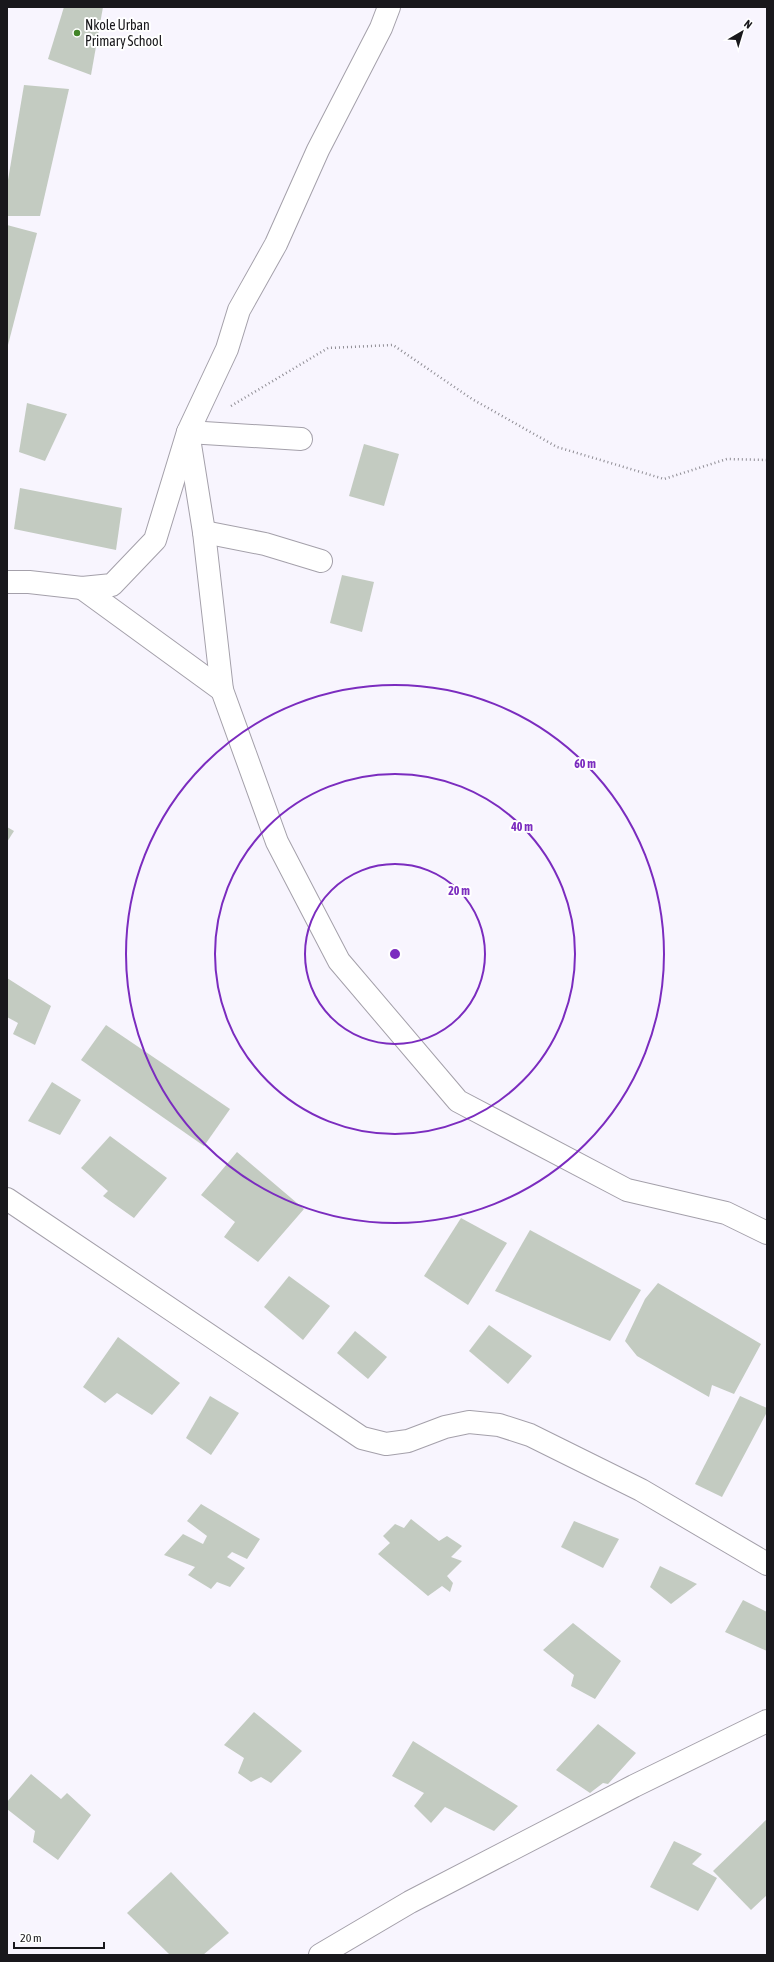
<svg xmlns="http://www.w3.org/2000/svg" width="774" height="1962" viewBox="0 0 774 1962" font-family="'Asap Condensed',sans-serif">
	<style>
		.building { fill: #c3cbc1 }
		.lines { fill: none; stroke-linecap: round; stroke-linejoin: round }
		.minor-casing { stroke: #a4a0aa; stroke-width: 24 }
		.path { stroke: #8f8d94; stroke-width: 2.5; stroke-dasharray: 1 3; stroke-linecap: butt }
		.minor { stroke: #fff; stroke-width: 22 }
		.ring { fill: none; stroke: #7b2cbf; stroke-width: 2 }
		.poi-dot { fill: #428528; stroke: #fff; stroke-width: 1.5 }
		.labels { text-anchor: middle; stroke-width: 4; stroke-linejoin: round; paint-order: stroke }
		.poi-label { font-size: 14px; fill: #19181c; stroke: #fff; text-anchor: start }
		.centre { fill: #7b2cbf; stroke: #fff; stroke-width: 2 }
		.ring-label { font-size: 12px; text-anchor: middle; font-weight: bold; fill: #7b2cbf; stroke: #fff; stroke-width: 4; stroke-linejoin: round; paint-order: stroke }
	</style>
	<rect width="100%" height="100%" fill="#f8f5fe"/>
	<!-- building -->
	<g class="building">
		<path d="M 64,7 L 103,7 L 91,75 L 48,59 Z"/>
		<path d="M 24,85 L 69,89 L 40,216 L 7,216 L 7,186 Z"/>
		<path d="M 7,225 L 37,233 L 8,345 L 7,345 Z"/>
		<path d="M 27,403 L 67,414 L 45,461 L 19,452 Z"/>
		<path d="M 364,444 L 399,454 L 384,506 L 349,496 Z"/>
		<path d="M 20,488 L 122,508 L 116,550 L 14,529 Z"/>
		<path d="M 342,575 L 374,582 L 362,632 L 330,623 Z"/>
		<path d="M 7,827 L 14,831 L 7,842 Z"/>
		<path d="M 7,978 L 51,1006 L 35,1045 L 13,1034 L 18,1023 L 7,1017 Z"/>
		<path d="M 106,1025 L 230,1109 L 204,1146 L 81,1060 Z"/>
		<path d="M 52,1082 L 81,1100 L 60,1135 L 28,1121 Z"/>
		<path d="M 110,1136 L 167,1178 L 134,1218 L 103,1196 L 108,1191 L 81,1168 Z"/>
		<path d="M 237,1152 L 304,1209 L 258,1262 L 224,1237 L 235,1222 L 201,1195 Z"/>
		<path d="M 461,1218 L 507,1243 L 468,1305 L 424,1276 Z"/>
		<path d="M 530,1230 L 641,1290 L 610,1341 L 495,1291 Z"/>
		<path d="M 289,1276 L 330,1306 L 303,1340 L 264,1307 Z"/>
		<path d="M 658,1283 L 761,1344 L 734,1394 L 712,1385 L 709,1397 L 637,1356 L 625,1341 L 645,1299 Z"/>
		<path d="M 489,1325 L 532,1356 L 508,1384 L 469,1351 Z"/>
		<path d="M 355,1331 L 387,1357 L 368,1379 L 337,1353 Z"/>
		<path d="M 118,1337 L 180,1383 L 152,1415 L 117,1393 L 105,1403 L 83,1387 Z"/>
		<path d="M 210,1396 L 239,1413 L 211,1455 L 186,1438 Z"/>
		<path d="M 740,1396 L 767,1408 L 767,1412 L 722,1497 L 695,1484 Z"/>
		<path d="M 201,1504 L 260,1539 L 247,1559 L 232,1552 L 227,1557 L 245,1568 L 230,1587 L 217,1582 L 211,1589 L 188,1575 L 195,1567 L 164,1555 L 183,1534 L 203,1544 L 207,1536 L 187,1521 Z"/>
		<path d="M 411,1519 L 439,1541 L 447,1536 L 462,1546 L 451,1557 L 462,1561 L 447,1576 L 453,1583 L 450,1592 L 442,1586 L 428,1596 L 378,1554 L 390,1543 L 383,1536 L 395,1524 L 404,1528 Z"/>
		<path d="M 574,1521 L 619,1539 L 603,1568 L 561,1547 Z"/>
		<path d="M 660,1566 L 697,1584 L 671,1604 L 650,1587 Z"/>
		<path d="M 743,1600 L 767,1612 L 767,1651 L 725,1632 Z"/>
		<path d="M 573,1623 L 621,1661 L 595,1699 L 571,1686 L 574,1675 L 543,1650 Z"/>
		<path d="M 254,1712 L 302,1751 L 271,1783 L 261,1777 L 251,1782 L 238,1773 L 244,1758 L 224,1745 Z"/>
		<path d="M 598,1724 L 636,1753 L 608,1784 L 603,1783 L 590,1793 L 556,1770 Z"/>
		<path d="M 413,1741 L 518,1806 L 494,1831 L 445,1807 L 431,1823 L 414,1806 L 424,1793 L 392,1776 Z"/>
		<path d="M 31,1774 L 61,1799 L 67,1793 L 91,1815 L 58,1860 L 33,1842 L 35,1831 L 7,1809 L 7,1802 Z"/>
		<path d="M 767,1819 L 767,1895 L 751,1910 L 713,1871 Z"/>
		<path d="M 674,1841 L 702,1854 L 692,1864 L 717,1878 L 698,1911 L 650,1887 Z"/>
		<path d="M 171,1872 L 229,1933 L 203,1955 L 170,1955 L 127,1913 Z"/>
	</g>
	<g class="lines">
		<defs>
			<g id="minor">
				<path d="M 389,7 L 381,28 L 318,150 L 276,244 L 239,310 L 227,349 L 188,432 L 204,532 L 222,690 L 277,842 L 339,961 L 458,1101 L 627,1190 L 726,1213 L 767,1233"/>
				<path d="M 204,532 L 265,544 L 321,561"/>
				<path d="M 7,582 L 29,582 L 82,588 L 112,585 L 155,540 L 188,432 L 301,439"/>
				<path d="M 82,588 L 222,690"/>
				<path d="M 7,1199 L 362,1438 L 386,1444 L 408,1441 L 445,1427 L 469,1422 L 499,1425 L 530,1435 L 641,1490 L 767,1564"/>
				<path d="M 320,1955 L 410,1902 L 634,1786 L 767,1721"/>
			</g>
		</defs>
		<!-- minor casing -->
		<use href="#minor" class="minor-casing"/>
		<!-- path -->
		<path class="path" d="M 231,406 L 328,348 L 393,345 L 472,399 L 557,447 L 664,479 L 727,459 L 767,460"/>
		<!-- minor -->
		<use href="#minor" class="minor"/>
	</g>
	<!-- distance rings -->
	<g class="ring">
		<circle cx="395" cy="954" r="90"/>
		<circle cx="395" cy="954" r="180"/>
		<circle cx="395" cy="954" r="269"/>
	</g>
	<!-- markers -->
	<circle class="poi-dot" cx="77" cy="33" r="4"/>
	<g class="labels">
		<!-- poi labels -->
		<g class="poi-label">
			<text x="85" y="30">Nkole Urban<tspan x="85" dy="16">Primary School</tspan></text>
		</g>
	</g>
	<circle cx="395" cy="954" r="6" class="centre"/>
	<g class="ring-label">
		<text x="585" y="768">60 m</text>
		<text x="522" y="831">40 m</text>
		<text x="459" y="895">20 m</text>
	</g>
	<!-- border -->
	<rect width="774" height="1962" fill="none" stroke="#19181c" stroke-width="16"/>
	<!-- north arrow -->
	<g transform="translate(742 32) rotate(38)" stroke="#ffffff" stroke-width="3" paint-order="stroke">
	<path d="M0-3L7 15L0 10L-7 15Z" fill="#19181c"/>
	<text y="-6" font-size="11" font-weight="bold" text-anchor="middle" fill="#19181c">N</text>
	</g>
	<!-- scale -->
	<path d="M14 1942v6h90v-6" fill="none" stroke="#19181c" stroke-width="2"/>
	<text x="20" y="1942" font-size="12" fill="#19181c" stroke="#ffffff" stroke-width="3" paint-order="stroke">20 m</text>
</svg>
